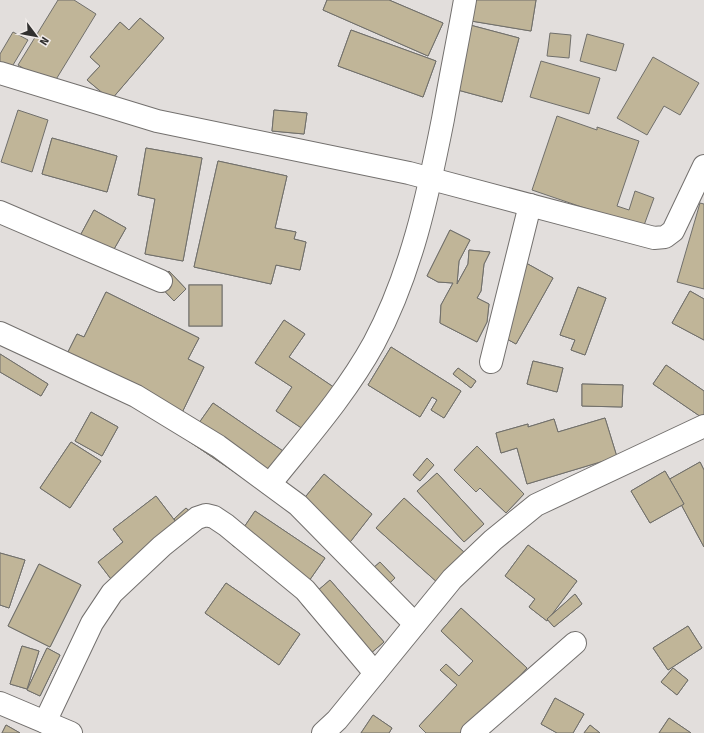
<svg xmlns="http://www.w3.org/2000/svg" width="704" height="733" viewBox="0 0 704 733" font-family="'Fira Sans',sans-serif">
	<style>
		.building { fill: #c0b598; stroke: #706f6b }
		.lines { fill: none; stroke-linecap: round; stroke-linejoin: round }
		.minor-casing { stroke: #73706e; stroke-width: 24 }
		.minor { stroke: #fff; stroke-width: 22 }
	</style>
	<rect width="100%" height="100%" fill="#e2dedc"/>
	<!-- building -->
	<g class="building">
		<path d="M 58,0 L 74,0 L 96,14 L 52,86 L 18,65 Z"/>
		<path d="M 327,0 L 389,0 L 443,23 L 428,56 L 323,10 Z"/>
		<path d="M 327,0 L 389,0 L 443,23 L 428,56 L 323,10 Z"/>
		<path d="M 462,0 L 536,0 L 531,31 L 459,19 Z"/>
		<path d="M 462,0 L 536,0 L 531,31 L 459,19 Z"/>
		<path d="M 140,18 L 164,38 L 111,100 L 87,80 L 100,66 L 90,57 L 120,22 L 129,30 Z"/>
		<path d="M 140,18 L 164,38 L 111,100 L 87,80 L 100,66 L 90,57 L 120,22 L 129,30 Z"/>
		<path d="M 470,25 L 519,38 L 502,102 L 454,89 Z"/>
		<path d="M 470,25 L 519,38 L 502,102 L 454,89 Z"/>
		<path d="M 351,30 L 436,61 L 423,97 L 338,66 Z"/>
		<path d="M 351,30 L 436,61 L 423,97 L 338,66 Z"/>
		<path d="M 13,32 L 28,40 L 10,70 L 0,64 L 0,54 Z"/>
		<path d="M 550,33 L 571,35 L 569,58 L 547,56 Z"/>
		<path d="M 587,34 L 624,44 L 616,71 L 580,61 Z"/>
		<path d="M 653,57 L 699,83 L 680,115 L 664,106 L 647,135 L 617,118 Z"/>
		<path d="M 541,61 L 600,78 L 589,114 L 530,97 Z"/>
		<path d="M 18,110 L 48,120 L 32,172 L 1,162 Z"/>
		<path d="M 274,110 L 307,113 L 304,134 L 272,131 Z"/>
		<path d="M 274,110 L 307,113 L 304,134 L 272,131 Z"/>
		<path d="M 557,116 L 597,130 L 597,127 L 639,141 L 617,206 L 629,210 L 635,191 L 654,198 L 643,228 L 532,190 Z"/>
		<path d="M 52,138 L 117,156 L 107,192 L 42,174 Z"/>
		<path d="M 52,138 L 117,156 L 107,192 L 42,174 Z"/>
		<path d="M 146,148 L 202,158 L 183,261 L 145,254 L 155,199 L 138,195 Z"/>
		<path d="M 146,148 L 202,158 L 183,261 L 145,254 L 155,199 L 138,195 Z"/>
		<path d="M 218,161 L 287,176 L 275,228 L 296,232 L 294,239 L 306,242 L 300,270 L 276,265 L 271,284 L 194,267 Z"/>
		<path d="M 218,161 L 287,176 L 275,228 L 296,232 L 294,239 L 306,242 L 300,270 L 276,265 L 271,284 L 194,267 Z"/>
		<path d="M 700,203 L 704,204 L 704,289 L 677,282 Z"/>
		<path d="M 94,210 L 126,228 L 105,265 L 74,247 Z"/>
		<path d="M 94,210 L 126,228 L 105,265 L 74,247 Z"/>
		<path d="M 450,230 L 470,240 L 459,261 L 457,284 L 468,264 L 469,250 L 490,252 L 484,264 L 481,291 L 477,298 L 489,304 L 487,322 L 477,342 L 440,323 L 441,305 L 453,283 L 438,282 L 427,276 Z"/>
		<path d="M 450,230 L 470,240 L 459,261 L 457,284 L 468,264 L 469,250 L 490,252 L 484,264 L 481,291 L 477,298 L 489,304 L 487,322 L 477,342 L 440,323 L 441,305 L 453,283 L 438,282 L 427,276 Z"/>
		<path d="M 526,263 L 553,278 L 516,344 L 489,329 Z"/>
		<path d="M 526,263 L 553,278 L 516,344 L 489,329 Z"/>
		<path d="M 169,271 L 186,289 L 174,301 L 157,283 Z"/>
		<path d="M 169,271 L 186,289 L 174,301 L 157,283 Z"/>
		<rect x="189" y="285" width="33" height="41"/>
		<rect x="189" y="285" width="33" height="41"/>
		<path d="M 578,287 L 606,298 L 585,355 L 571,350 L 575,340 L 560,335 Z"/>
		<path d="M 578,287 L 606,298 L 585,355 L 571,350 L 575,340 L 560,335 Z"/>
		<path d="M 690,291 L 704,299 L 704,340 L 672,323 Z"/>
		<path d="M 690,291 L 704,299 L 704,340 L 672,323 Z"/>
		<path d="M 106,292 L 199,338 L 188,359 L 204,367 L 178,421 L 62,364 L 77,334 L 84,337 Z"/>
		<path d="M 106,292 L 199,338 L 188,359 L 204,367 L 178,421 L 62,364 L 77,334 L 84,337 Z"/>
		<path d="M 284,320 L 305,334 L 289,357 L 335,388 L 306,431 L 276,411 L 292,387 L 255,363 Z"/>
		<path d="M 284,320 L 305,334 L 289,357 L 335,388 L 306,431 L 276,411 L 292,387 L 255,363 Z"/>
		<path d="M 391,347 L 461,391 L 444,418 L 431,410 L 437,400 L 432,397 L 420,417 L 368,385 Z"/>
		<path d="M 391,347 L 461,391 L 444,418 L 431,410 L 437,400 L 432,397 L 420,417 L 368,385 Z"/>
		<path d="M 0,354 L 48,384 L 41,396 L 0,372 Z"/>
		<path d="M 0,354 L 48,384 L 41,396 L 0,372 Z"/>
		<path d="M 533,361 L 563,368 L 557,392 L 527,384 Z"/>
		<path d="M 533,361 L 563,368 L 557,392 L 527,384 Z"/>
		<path d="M 666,365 L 704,391 L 704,419 L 653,384 Z"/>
		<path d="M 666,365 L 704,391 L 704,419 L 653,384 Z"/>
		<path d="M 458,368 L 476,381 L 471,388 L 453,374 Z"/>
		<path d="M 458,368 L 476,381 L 471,388 L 453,374 Z"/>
		<path d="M 582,384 L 623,385 L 622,407 L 582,406 Z"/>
		<path d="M 582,384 L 623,385 L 622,407 L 582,406 Z"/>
		<path d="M 213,403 L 283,451 L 258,488 L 187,440 Z"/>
		<path d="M 213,403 L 283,451 L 258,488 L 187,440 Z"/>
		<path d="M 91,412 L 118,427 L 102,456 L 75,441 Z"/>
		<path d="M 91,412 L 118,427 L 102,456 L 75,441 Z"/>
		<path d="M 605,418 L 617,457 L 527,484 L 517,448 L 501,453 L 496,433 L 528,424 L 528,427 L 554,419 L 558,432 Z"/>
		<path d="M 605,418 L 617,457 L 527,484 L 517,448 L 501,453 L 496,433 L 528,424 L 528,427 L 554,419 L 558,432 Z"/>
		<path d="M 71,442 L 101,461 L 70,508 L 40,488 Z"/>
		<path d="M 71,442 L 101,461 L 70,508 L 40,488 Z"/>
		<path d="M 477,446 L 524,494 L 506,513 L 480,488 L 476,492 L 454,470 Z"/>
		<path d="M 477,446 L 524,494 L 506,513 L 480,488 L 476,492 L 454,470 Z"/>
		<path d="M 427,458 L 434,465 L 420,481 L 413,475 Z"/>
		<path d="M 427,458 L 434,465 L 420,481 L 413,475 Z"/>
		<path d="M 700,462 L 704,470 L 704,547 L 668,480 Z"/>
		<path d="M 700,462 L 704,470 L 704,547 L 668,480 Z"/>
		<path d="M 665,471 L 684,504 L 650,523 L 631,491 Z"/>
		<path d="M 665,471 L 684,504 L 650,523 L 631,491 Z"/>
		<path d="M 437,473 L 484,524 L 464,542 L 417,491 Z"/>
		<path d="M 437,473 L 484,524 L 464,542 L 417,491 Z"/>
		<path d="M 324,474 L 372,514 L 347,546 L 298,506 Z"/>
		<path d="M 324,474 L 372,514 L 347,546 L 298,506 Z"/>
		<path d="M 156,496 L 182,530 L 114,583 L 98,562 L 123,542 L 113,529 Z"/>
		<path d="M 156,496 L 182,530 L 114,583 L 98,562 L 123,542 L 113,529 Z"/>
		<path d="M 404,498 L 465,553 L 438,583 L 376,528 Z"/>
		<path d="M 404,498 L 465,553 L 438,583 L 376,528 Z"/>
		<path d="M 186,508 L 198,519 L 186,531 L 174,519 Z"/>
		<path d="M 186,508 L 198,519 L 186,531 L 174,519 Z"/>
		<path d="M 255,511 L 325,558 L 302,591 L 232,545 Z"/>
		<path d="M 255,511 L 325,558 L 302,591 L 232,545 Z"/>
		<path d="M 528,545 L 577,581 L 547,621 L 529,607 L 535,599 L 505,576 Z"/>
		<path d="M 528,545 L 577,581 L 547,621 L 529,607 L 535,599 L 505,576 Z"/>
		<path d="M 0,553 L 25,560 L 9,608 L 0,605 Z"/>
		<path d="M 0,553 L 25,560 L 9,608 L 0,605 Z"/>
		<path d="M 380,562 L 395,578 L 380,592 L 364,576 Z"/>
		<path d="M 380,562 L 395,578 L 380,592 L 364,576 Z"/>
		<path d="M 39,564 L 81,585 L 50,647 L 8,626 Z"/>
		<path d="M 39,564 L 81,585 L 50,647 L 8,626 Z"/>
		<path d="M 330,580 L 384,642 L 356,666 L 302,604 Z"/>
		<path d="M 330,580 L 384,642 L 356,666 L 302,604 Z"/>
		<path d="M 226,583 L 300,634 L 279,665 L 205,613 Z"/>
		<path d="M 226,583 L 300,634 L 279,665 L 205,613 Z"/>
		<path d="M 575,594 L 582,604 L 554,627 L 547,619 Z"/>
		<path d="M 575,594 L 582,604 L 554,627 L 547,619 Z"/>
		<path d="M 461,608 L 527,668 L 469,733 L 426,733 L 419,726 L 457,685 L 440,670 L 446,664 L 459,676 L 473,661 L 441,631 Z"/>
		<path d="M 461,608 L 527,668 L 469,733 L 426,733 L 419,726 L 457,685 L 440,670 L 446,664 L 459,676 L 473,661 L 441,631 Z"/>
		<path d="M 688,626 L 702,648 L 668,670 L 653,648 Z"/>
		<path d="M 688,626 L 702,648 L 668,670 L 653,648 Z"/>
		<path d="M 22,646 L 39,651 L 27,689 L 10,684 Z"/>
		<path d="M 22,646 L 39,651 L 27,689 L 10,684 Z"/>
		<path d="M 47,648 L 60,655 L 40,696 L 27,690 Z"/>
		<path d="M 47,648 L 60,655 L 40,696 L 27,690 Z"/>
		<path d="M 673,668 L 688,680 L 677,695 L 661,682 Z"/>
		<path d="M 673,668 L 688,680 L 677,695 L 661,682 Z"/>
		<path d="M 555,698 L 584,714 L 573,733 L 557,733 L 541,724 Z"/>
		<path d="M 555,698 L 584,714 L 573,733 L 557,733 L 541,724 Z"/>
		<path d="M 373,715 L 392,728 L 389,733 L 361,733 Z"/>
		<path d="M 373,715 L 392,728 L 389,733 L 361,733 Z"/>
		<path d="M 669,718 L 691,733 L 659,733 Z"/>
		<path d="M 669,718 L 691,733 L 659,733 Z"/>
		<path d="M 6,725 L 20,733 L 2,733 Z"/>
		<path d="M 6,725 L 20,733 L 2,733 Z"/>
		<path d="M 590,725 L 600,733 L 584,733 Z"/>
		<path d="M 590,725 L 600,733 L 584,733 Z"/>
	</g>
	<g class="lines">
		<defs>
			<g id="minor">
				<path d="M 0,73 L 157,121 L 409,173 L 654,238 L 665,237 L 673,231 L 704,166"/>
				<path d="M 0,212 L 161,281"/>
				<path d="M 0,333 L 136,396 L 218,446 L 298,505 L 415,624"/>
				<path d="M 491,362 L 530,205"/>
				<path d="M 270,484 C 306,439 346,394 374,343 C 411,274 428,195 443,119 C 450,79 458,40 465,0"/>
				<path d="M 0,703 L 71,733"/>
				<path d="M 45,722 L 92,623 L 112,593 L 162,546 L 197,518 L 206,515 L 214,517 L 226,525 L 305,590 L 375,673"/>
				<path d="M 323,733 L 337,720 L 452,579 L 493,540 L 536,505 L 704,426"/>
				<path d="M 472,733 L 575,643"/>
			</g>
		</defs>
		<!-- minor casing -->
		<use href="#minor" class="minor-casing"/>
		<!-- minor -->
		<use href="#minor" class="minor"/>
	</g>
	<!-- north arrow -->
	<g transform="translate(36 36) rotate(122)" stroke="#f0ebe9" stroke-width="3" paint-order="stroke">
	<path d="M0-3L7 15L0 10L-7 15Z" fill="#31302f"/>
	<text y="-6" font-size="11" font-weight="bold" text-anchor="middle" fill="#31302f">N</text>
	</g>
</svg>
